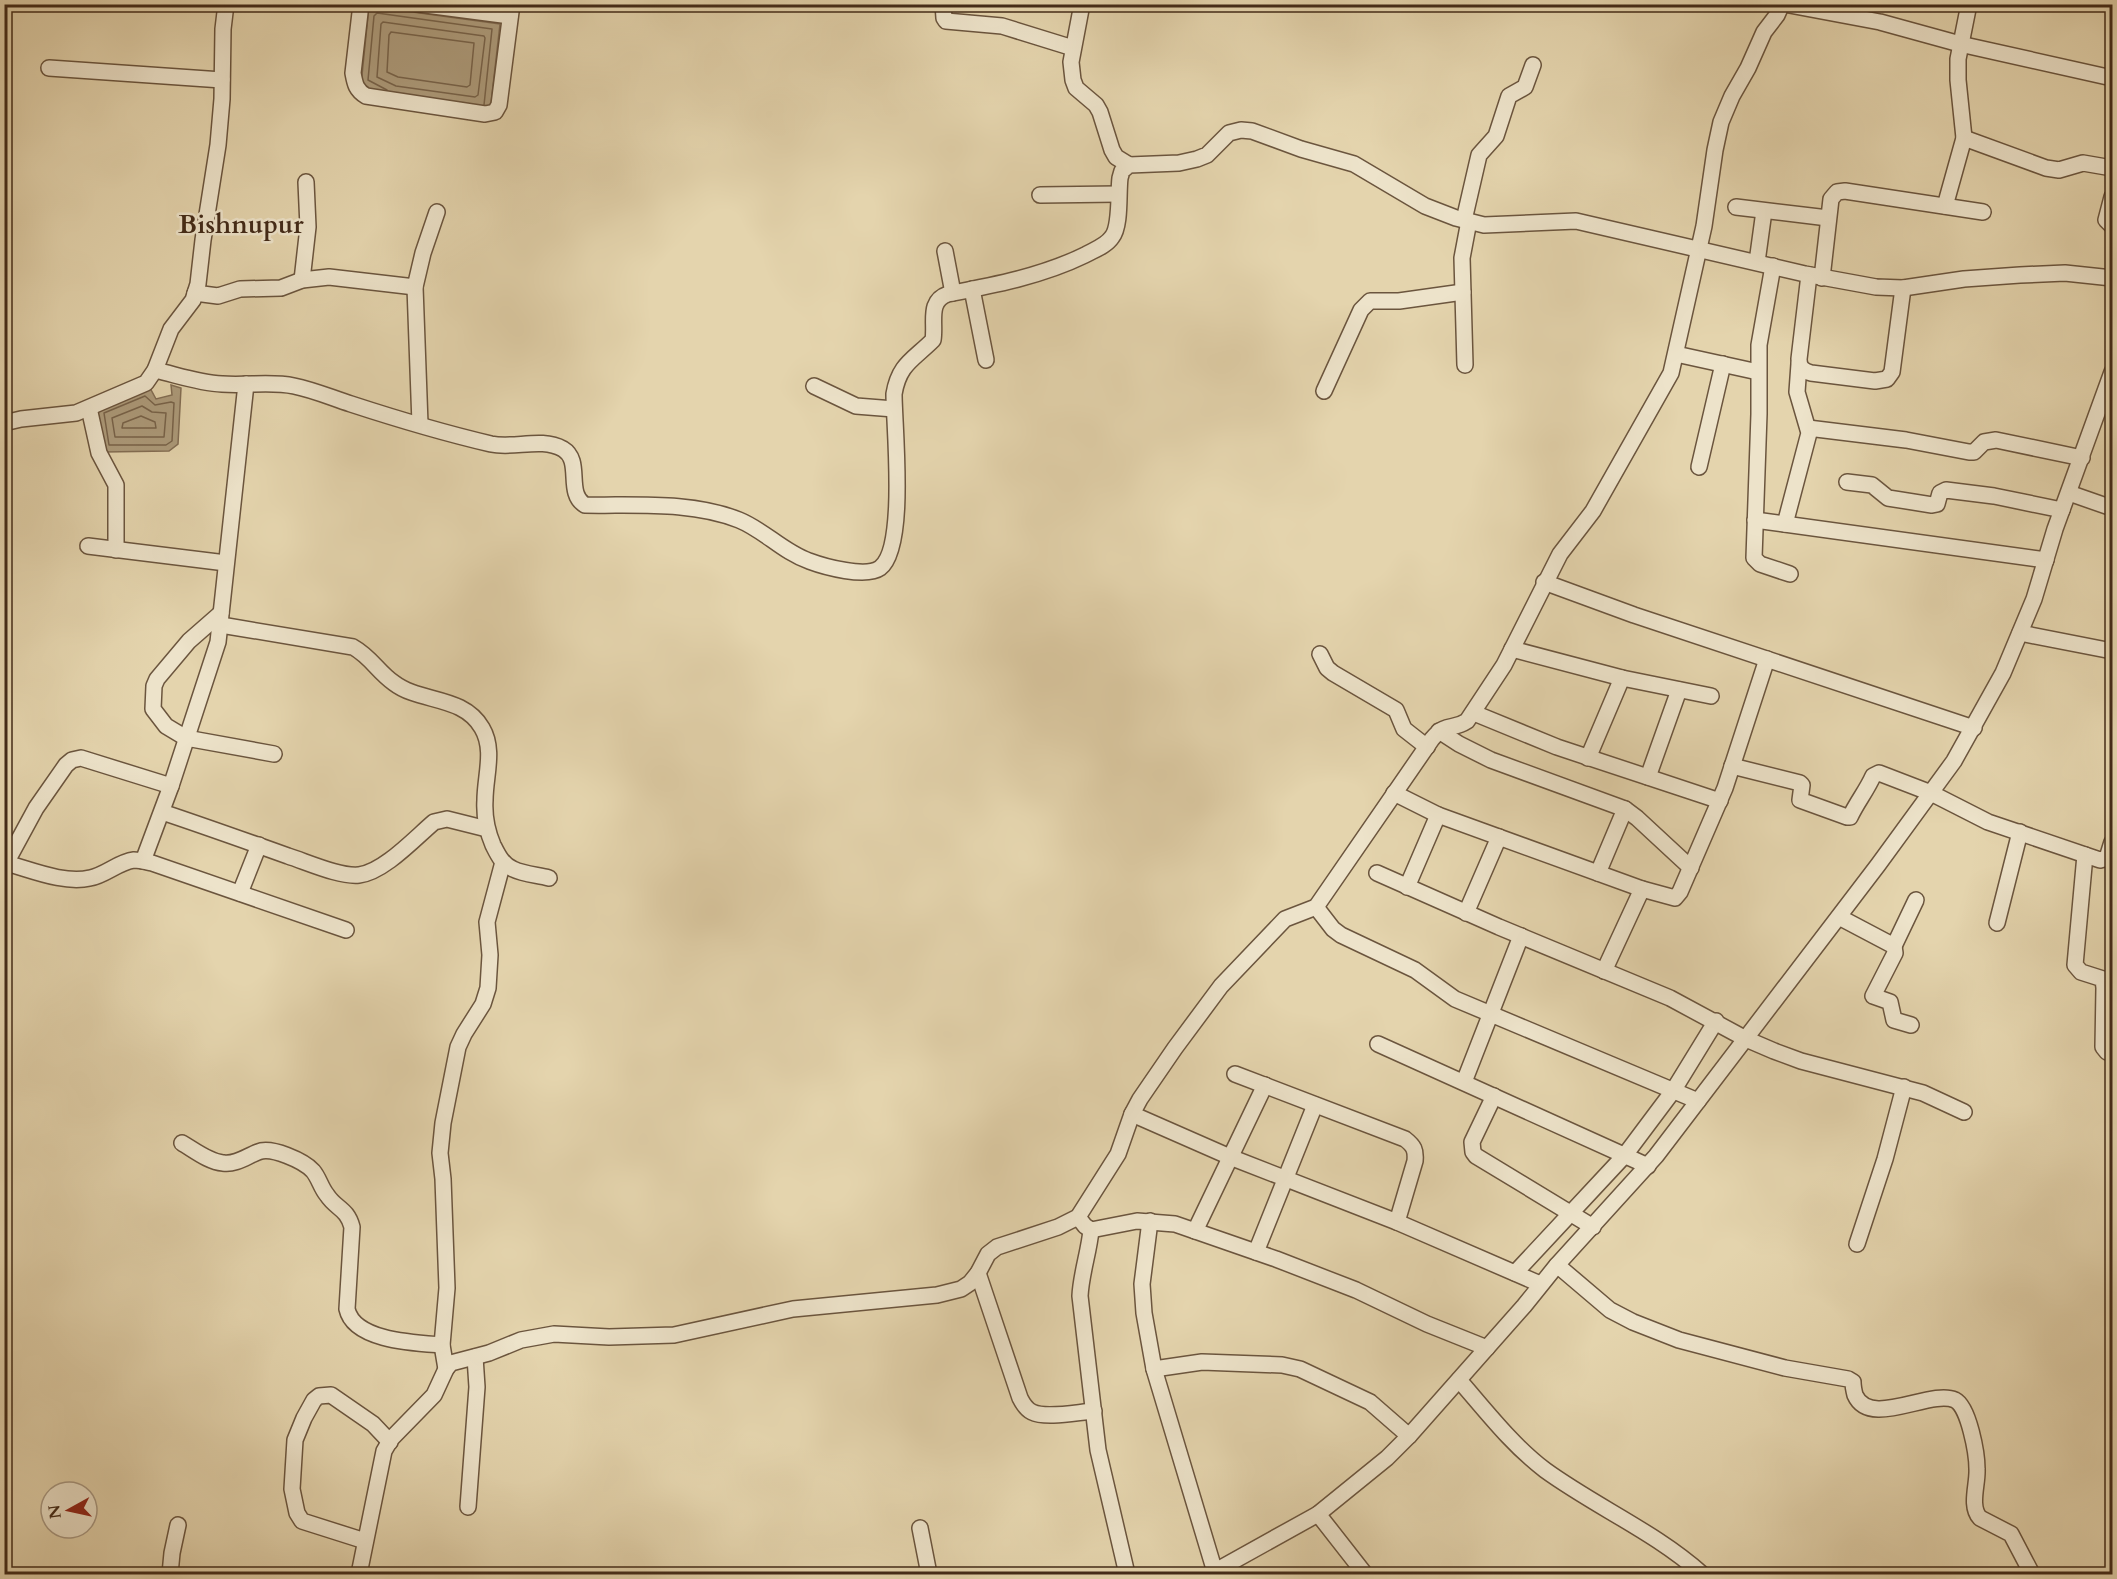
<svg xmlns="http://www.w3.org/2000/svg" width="2117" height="1579" viewBox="0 0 2117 1579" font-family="Cardo,serif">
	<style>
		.water { fill: #ad9b7b; stroke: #836e54; stroke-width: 1.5 }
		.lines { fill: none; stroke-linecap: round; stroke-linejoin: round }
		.shore { stroke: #78634a; stroke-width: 1.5 }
		.minor-casing { stroke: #6b553e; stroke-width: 18 }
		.minor { stroke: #ede3ca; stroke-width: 15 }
		.labels { text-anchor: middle; stroke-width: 5; stroke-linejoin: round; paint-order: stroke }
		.district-label { font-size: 26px; font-weight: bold; fill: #432b19; stroke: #ede3ca }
	</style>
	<rect width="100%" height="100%" fill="#e4d4ad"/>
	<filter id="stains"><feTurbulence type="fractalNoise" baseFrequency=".00333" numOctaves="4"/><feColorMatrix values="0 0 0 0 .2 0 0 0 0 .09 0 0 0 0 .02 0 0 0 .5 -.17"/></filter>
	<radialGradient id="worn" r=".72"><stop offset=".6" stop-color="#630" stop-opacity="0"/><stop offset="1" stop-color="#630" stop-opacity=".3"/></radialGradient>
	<!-- water -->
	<g class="water">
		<path d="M 369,6 L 500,24 L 490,112 L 392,99 L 361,85 Z"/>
		<path d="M 171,385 L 181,388 L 178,444 L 169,451 L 104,452 L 96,409 L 150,388 L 156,399 L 172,395 Z"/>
	</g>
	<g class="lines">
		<!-- shore -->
		<g class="shore">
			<path d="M 383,22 L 484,36 L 485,38 L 478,95 L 475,97 L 396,86 L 377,77 L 381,24 Z"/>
			<path d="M 391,32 L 474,43 L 470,85 L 467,87 L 398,77 L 387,72 L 389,35 Z"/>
			<path d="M 387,90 L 368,80 L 374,16 L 377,13 L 492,29 L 484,105"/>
			<path d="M 145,396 L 155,405 L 171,402 L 174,403 L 172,441 L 166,445 L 109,445 L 104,413 Z"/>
			<path d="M 142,406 L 152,412 L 166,413 L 164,437 L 115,437 L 112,418 Z"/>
			<path d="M 141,416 L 155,422 L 156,428 L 122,428 L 123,423 Z"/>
		</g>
		<defs>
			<g id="minor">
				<path d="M 361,4 L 353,73 C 355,84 356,90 366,96 L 485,114 L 495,112 L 499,105 L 512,4"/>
				<path d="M 418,4 L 510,16"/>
				<path d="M 943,4 L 944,18 L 946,21 L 1002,26 L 1073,48"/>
				<path d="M 1082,4 L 1071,62 L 1073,80 L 1076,88 L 1096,105 L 1100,112 L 1112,150 L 1116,157 L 1129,165"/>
				<path d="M 1784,4 L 1880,22 L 1960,44 L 2112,78"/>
				<path d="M 49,68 L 222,80"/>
				<path d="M 1964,138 L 2046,168 L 2059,170 L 2083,163 L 2112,168"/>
				<path d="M 1040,195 L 1118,194"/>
				<path d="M 2112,197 L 2106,220 L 2112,226"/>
				<path d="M 1945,206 L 1964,138 L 1958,80 L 1958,59 L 1969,4"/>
				<path d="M 1736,207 L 1828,218"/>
				<path d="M 1464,220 L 1479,155 L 1496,136 L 1509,96 L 1525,87 L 1533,65"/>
				<path d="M 945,251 L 953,293"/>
				<path d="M 1757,262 L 1764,211"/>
				<path d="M 1773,266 L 1759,345 L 1759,414 L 1754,558 L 1760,564 L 1790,574"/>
				<path d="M 1809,275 L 1799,359 C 1799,367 1803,371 1811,373 L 1875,381 L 1887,379 L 1892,372 L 1903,288"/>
				<path d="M 1822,278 L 1831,199 L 1837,192 L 1845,191 L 1983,212"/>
				<path d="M 302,280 L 308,227 L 306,182"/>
				<path d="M 972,289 L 986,360"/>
				<path d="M 195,293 L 218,296 L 240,289 L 281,288 L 302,280 L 329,277 L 415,287"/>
				<path d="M 1676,354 L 1758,372"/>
				<path d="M 1465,365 L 1462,258 L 1469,221"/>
				<path d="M 155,370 C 177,375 199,383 222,384 C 247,386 270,381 294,386 C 314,390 332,398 351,404 C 397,419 444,433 491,444 C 515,449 541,437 563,449 C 583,461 565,493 585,505 C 635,506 691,501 739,520 C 764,530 783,552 809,561 C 825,567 866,578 880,568 C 907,548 894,427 894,394 C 899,364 913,360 933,340 C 936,323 927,301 948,294 C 995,285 1042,276 1085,255 C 1094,250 1106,246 1112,237 C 1121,226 1118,193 1120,178 L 1122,171 L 1129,165 L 1179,163 L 1197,159 L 1207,155 L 1229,133 L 1241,130 L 1252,131 L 1301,149 L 1354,164 L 1425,206 L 1456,218 L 1484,225 L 1576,221 L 1805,274 L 1876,287 L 1903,288 L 1964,279 L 2020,275 L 2065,273 L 2112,278"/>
				<path d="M 814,386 L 856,406 L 894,409"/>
				<path d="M 1324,391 L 1361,310 L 1370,301 L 1399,301 L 1463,292"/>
				<path d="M 89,408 L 99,453 L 116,485 L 116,550"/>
				<path d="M 4,423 L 21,419 L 76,413 L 146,383 L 155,370 L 171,329 L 193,300 L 198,284 L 203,240 L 218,145 L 222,99 L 223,29 L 226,4"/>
				<path d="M 420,424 L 415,287 L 423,253 L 437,212"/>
				<path d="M 1808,428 L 1906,440 L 1969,452 L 1974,452 L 1984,442 L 1996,440 L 2082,458"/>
				<path d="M 1699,467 L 1723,364"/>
				<path d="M 1847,482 L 1872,485 L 1888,498 L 1932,505 L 1937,504 L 1940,493 L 1946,490 L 1994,496 L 2062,510"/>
				<path d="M 2069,493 L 2112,508"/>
				<path d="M 1755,520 L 2046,560"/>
				<path d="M 1785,524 L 1809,433 L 1797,392 L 1799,364"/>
				<path d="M 88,546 L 226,563"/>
				<path d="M 1544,582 L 1634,615 L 1974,728"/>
				<path d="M 221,613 L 189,641 L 157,679 L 154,686 L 153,709 L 166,726 L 186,738 L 274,754"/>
				<path d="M 221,625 L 353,647 C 371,657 378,672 394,683 C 420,703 463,695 482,728 C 495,750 485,776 485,800 C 484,816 487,831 493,845 C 498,855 502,864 513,869 C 523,874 537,875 549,878"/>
				<path d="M 2020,633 L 2112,651"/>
				<path d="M 1512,649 L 1622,678 L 1711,696"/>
				<path d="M 1320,654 L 1327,668 L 1333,673 L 1396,710 L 1404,729 L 1427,747"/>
				<path d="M 1474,713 L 1557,747 L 1720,801"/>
				<path d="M 1439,731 L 1459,744 L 1491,760 L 1625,809 L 1637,818 L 1691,868"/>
				<path d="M 1588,758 L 1622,678"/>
				<path d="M 1732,766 L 1800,783 L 1802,785 L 1800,800 L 1847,817 L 1850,817 C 1857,802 1867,790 1873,776 L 1879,773 L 1931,793 L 1988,822 L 2100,860 L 2107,858 L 2112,842"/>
				<path d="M 1648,777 L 1679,690"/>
				<path d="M 1394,793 L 1438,815 L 1642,889 L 1675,898 L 1680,892 L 1725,788 L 1767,659"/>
				<path d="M 162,812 C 204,826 246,841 288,856 C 307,862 340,877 359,875 C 384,872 415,838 434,822 L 447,819 L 487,829"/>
				<path d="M 2085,855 L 2075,965 L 2081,972 L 2103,979 L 2104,988 L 2103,1047 L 2107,1052 L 2112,1054"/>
				<path d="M 143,861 L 171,786 L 218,642 L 246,384"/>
				<path d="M 6,863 C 32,870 64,884 90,878 C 106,875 118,862 134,860 C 140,860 147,862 152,863 L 346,930"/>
				<path d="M 4,867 L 36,808 L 66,765 L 72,760 L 81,758 L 171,786"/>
				<path d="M 1377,873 L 1499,927 L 1670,998 L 1746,1039 L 1774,1051 L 1801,1061 L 1923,1093 L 1964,1112"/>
				<path d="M 1598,873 L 1625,809"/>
				<path d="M 1407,887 L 1438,815"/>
				<path d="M 240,893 L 259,845"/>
				<path d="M 1316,907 L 1333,929 L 1341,935 L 1415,970 L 1455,999 L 1698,1101"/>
				<path d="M 1466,913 L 1499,837"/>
				<path d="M 1839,917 L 1894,946 L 1895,953 L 1873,996 L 1890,1002 L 1894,1020 L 1911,1025"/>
				<path d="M 1997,923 L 2020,832"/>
				<path d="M 1894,946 L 1916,900"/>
				<path d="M 1604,971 L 1642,889"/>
				<path d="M 1378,1044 L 1648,1166"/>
				<path d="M 1235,1074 L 1405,1139 C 1414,1146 1416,1150 1415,1161 L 1397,1222"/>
				<path d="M 1464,1082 L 1521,936"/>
				<path d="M 1494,1096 L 1472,1142 L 1473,1152 L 1476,1156 L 1593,1227"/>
				<path d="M 1132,1114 L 1230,1157 L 1397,1222 L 1540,1284"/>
				<path d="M 182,1143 C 194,1150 209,1162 223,1163 C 236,1165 247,1156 258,1152 C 271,1146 304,1161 313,1171 C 319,1178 321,1188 327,1195 C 336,1209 347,1208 352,1227 L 347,1309 C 354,1341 415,1343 442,1345"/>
				<path d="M 1078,1217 L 1085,1226 L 1091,1230 L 1137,1221 L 1175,1224 L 1276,1259 L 1356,1290 L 1427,1324 L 1487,1348"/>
				<path d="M 1150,1221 L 1142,1284 L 1144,1313 L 1154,1369 L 1215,1572"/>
				<path d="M 1091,1230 C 1089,1252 1081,1274 1080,1296 L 1098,1450 L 1127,1574"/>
				<path d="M 1195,1231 L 1265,1085"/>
				<path d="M 1857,1244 L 1885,1159 L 1904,1087"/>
				<path d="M 1256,1252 L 1315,1105"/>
				<path d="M 1557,1265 L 1610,1310 L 1633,1322 L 1679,1340 L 1785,1368 L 1848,1379 L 1853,1382 C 1853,1386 1854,1391 1855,1395 C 1870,1429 1930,1389 1955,1400 C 1969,1407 1977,1454 1977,1469 C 1978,1484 1969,1506 1980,1518 L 2011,1534 L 2032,1574"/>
				<path d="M 978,1273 L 1020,1398 C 1023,1404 1026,1409 1032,1412 C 1046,1419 1078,1412 1094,1411"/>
				<path d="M 1515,1273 L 1625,1155 L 1673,1091 L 1716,1021"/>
				<path d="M 446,1369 L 442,1345 L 447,1288 L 443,1179 L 440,1153 L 443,1123 L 458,1047 L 464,1034 L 483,1004 L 488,988 L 490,955 L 487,922 L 503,862"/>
				<path d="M 1154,1369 L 1202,1362 L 1282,1365 L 1300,1369 L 1370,1402 L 1409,1436"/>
				<path d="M 1459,1380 C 1486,1411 1512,1445 1545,1470 C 1596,1507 1655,1532 1702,1574"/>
				<path d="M 468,1507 L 477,1387 L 475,1357"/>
				<path d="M 1318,1514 L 1365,1574"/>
				<path d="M 920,1528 L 929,1574"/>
				<path d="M 365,1541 L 302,1521 L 297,1513 L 292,1489 L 295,1440 L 304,1418 L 314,1400 L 319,1396 L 331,1395 L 373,1424 L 390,1442"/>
				<path d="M 170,1574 L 172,1553 L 178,1525"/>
				<path d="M 359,1574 L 384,1451 L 391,1439 L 434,1395 L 446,1369 L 451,1363 L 489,1353 L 521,1340 L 554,1334 L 609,1337 L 674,1335 L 793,1309 L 937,1295 L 961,1289 L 970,1283 L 978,1273 L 988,1254 L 997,1247 L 1058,1227 L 1078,1217 L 1118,1154 L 1132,1114 L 1140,1099 L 1175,1048 L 1221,986 L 1285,919 L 1316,907 L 1432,739 C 1447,721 1452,731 1467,721 L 1504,665 L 1560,554 L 1593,511 L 1671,373 L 1704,226 L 1715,150 L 1721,122 L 1732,96 L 1748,68 L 1764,32 L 1777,15 L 1782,4"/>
				<path d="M 1210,1574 L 1318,1514 L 1387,1458 L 1409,1436 L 1524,1306 L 1557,1265 L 1656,1156 L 1878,865 L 1954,761 L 2003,673 L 2034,599 L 2055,529 L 2112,372"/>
			</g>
		</defs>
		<!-- minor casing -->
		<use href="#minor" class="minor-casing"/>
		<!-- minor -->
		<use href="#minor" class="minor"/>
	</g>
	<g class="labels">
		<!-- district labels -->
		<g class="district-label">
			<text x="241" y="233">Bishnupur</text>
		</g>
	</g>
	<!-- margin -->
	<rect width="2117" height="1579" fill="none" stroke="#e4d4ad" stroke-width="24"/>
	<rect x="6" y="6" width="2105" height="1567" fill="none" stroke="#432b19" stroke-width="3"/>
	<rect x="12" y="12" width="2093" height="1555" fill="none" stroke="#432b19" stroke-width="1.5"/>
	<!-- north arrow -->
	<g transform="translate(69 1510) rotate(262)"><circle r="28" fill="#ede3ca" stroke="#a99983" stroke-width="1.5"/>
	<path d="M0-4.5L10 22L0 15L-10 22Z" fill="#8f2418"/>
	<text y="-9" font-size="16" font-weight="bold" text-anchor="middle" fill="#432b19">N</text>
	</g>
	<rect width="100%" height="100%" filter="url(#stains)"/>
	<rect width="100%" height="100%" fill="url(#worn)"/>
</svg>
